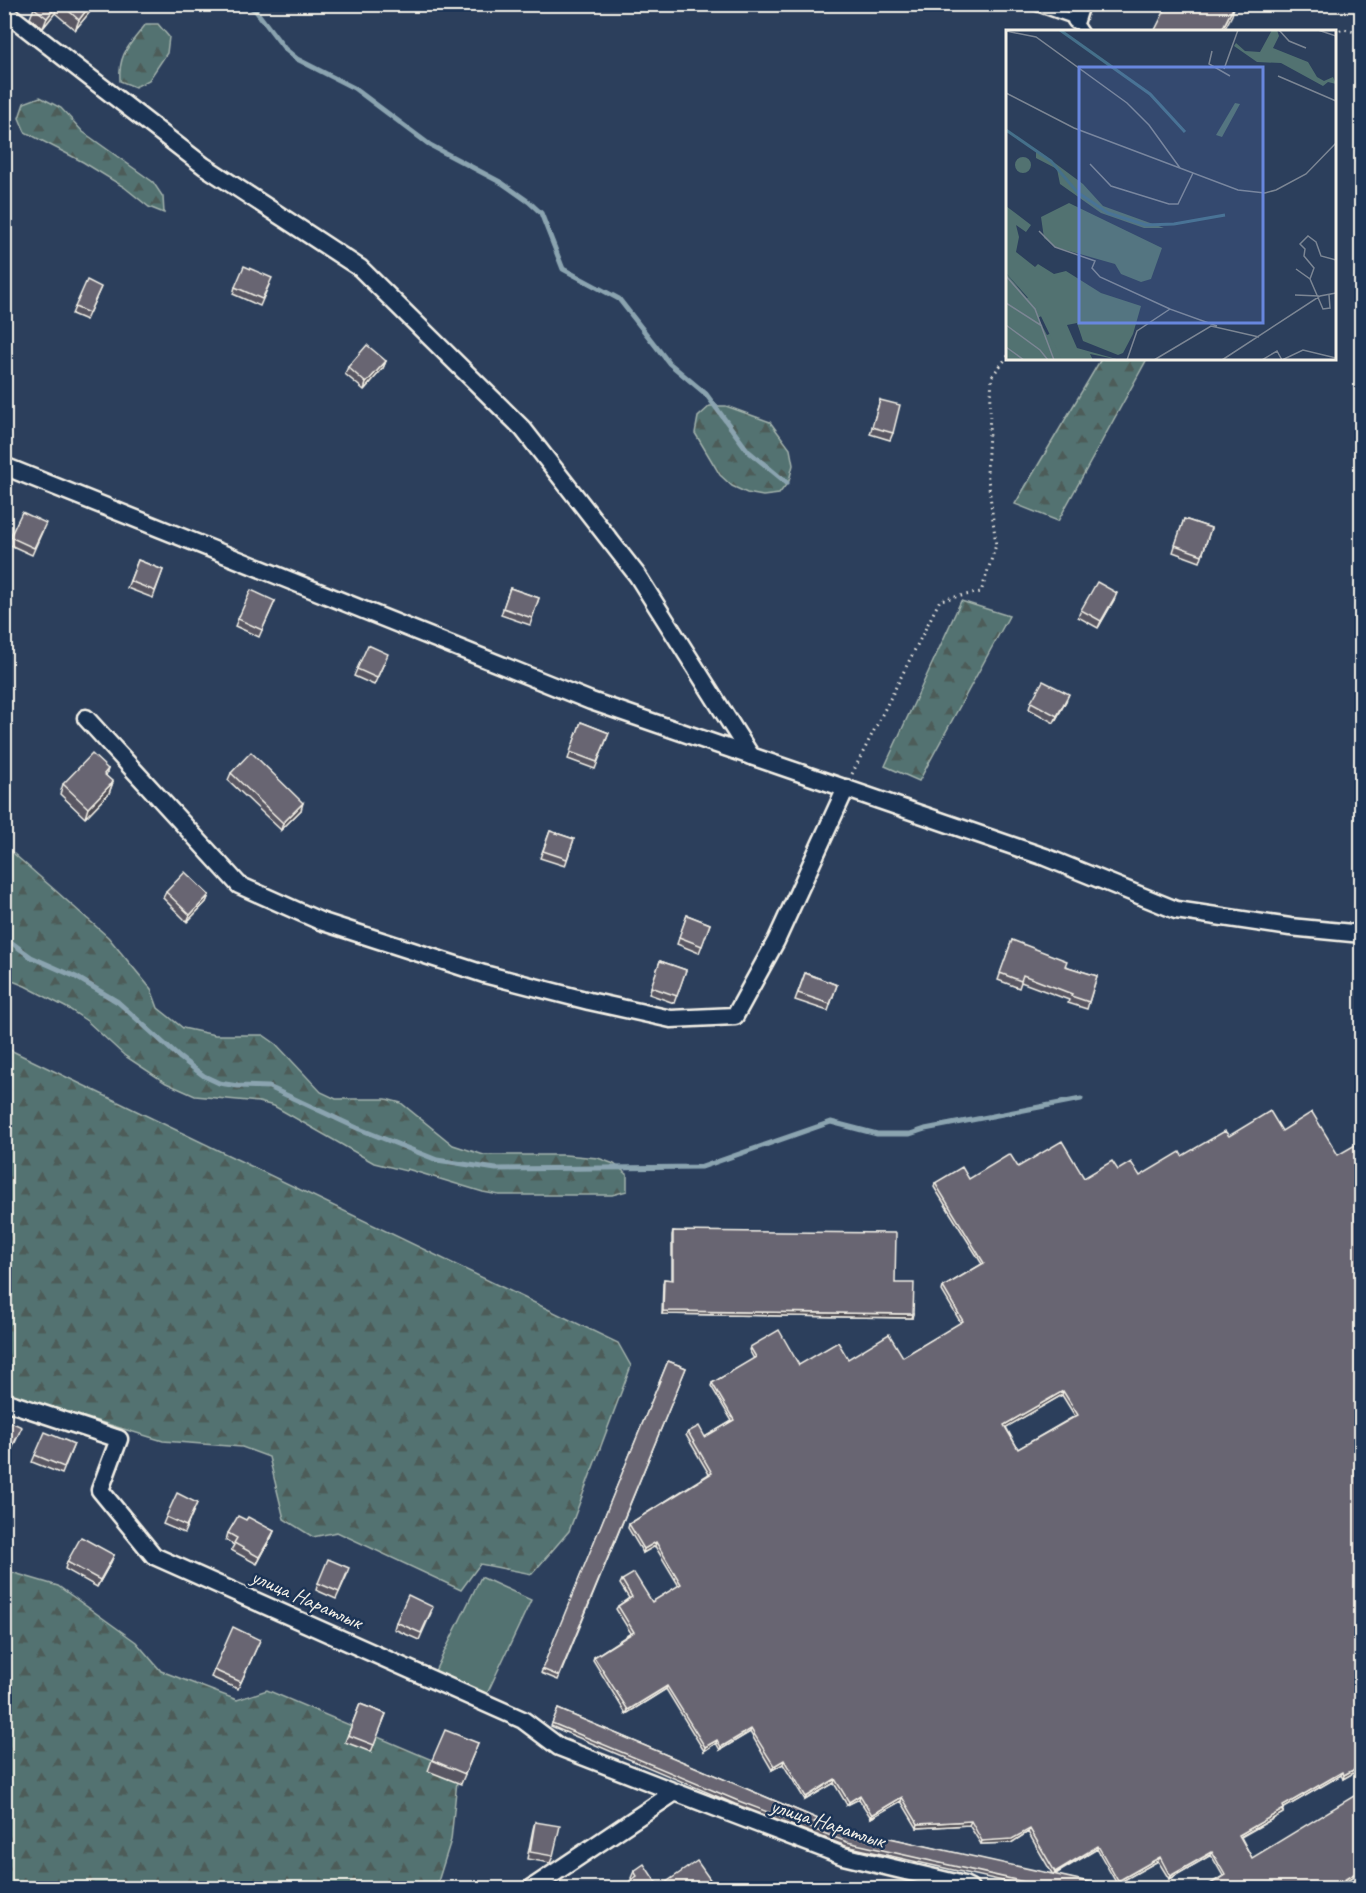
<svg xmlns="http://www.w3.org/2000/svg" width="1366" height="1893" viewBox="0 0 1366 1893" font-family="Caveat,sans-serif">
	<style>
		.green { fill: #527271; stroke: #a3b2ac; stroke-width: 1.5 }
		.forest { fill: url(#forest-firs); stroke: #a3b2ac; stroke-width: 1.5 }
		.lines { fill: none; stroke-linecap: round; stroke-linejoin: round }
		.stream { stroke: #8ba4b0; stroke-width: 5 }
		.lane-casing { stroke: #f4f1e8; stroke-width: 13 }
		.street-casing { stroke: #f4f1e8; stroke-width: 21 }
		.path { stroke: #f4f1e8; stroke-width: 3; stroke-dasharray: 1.5 4.5; stroke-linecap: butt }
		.lane { stroke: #1d3557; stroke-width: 8 }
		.street { stroke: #1d3557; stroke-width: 16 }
		.wall { fill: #595762; stroke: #f4f1e8; stroke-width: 1.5; fill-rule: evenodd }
		.shaded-wall { fill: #494750; stroke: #f4f1e8; stroke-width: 1.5 }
		.building { fill: #686572; stroke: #f4f1e8; stroke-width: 1.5; fill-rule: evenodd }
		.labels { text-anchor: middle; stroke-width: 5; stroke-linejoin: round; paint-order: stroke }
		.street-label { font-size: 21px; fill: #f4f1e8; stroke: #1d3557 }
		.inset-river { fill: none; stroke: #45708a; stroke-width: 3 }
		.inset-road { fill: none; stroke: #7c8694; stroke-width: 1.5 }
		.view { fill: #6887de; fill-opacity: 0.15; stroke: #6887de; stroke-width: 3 }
		.inset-edge { fill: none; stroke: #f4f1e8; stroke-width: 3 }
	</style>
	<defs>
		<pattern id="forest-firs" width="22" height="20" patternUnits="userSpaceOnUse" patternTransform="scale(1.5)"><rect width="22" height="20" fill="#527271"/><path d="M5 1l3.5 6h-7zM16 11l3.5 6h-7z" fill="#4d5b59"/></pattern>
	</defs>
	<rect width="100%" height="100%" fill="#2c3f5c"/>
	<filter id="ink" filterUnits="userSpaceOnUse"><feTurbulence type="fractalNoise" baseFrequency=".0167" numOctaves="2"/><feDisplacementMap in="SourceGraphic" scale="12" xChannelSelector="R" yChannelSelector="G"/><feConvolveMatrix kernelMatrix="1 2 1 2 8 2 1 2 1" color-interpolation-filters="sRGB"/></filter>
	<g filter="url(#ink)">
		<!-- green -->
		<path class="green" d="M 481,1577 L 531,1600 L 485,1698 L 434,1673 Z"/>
		<!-- forest -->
		<g class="forest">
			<path d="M 146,24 L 158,24 L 169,37 L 167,53 L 149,80 L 135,87 L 120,81 C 118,53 130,45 146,24 Z"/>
			<path d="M 40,97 L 61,108 L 83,132 L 153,182 L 163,197 L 164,213 L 149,207 L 124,187 L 83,162 L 25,132 L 19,118 L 24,103 Z"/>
			<path d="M 1101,359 L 1147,359 L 1058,521 L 1015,504 Z"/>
			<path d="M 710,406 L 726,406 L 770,422 L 790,449 L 793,465 L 789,481 L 779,494 L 763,496 L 747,493 L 732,486 L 720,475 L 695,433 L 698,417 Z"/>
			<path d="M 961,601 L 1009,616 L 919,781 L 885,766 Z"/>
			<path d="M 5,846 L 108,937 L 151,989 L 158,1008 L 183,1028 L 215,1035 L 263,1035 L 276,1044 L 321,1092 L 336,1099 L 386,1099 L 401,1103 L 453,1145 L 484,1155 L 565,1155 L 598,1158 L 614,1164 L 627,1174 L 627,1191 L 612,1195 L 499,1195 L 483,1192 L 407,1169 L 406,1171 L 374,1163 L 274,1106 L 259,1102 L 195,1096 L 166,1083 L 125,1056 L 87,1021 L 69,1009 L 25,986 L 5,978 Z"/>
			<path d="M 4,1047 L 618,1343 L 631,1366 L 569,1531 L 532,1574 L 480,1564 L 461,1590 L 337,1532 L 313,1537 L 284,1519 L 269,1457 L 242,1447 L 163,1441 L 5,1393 Z"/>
			<path d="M 4,1570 L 58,1586 L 136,1642 L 161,1671 L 237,1700 L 267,1690 L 458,1771 L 451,1840 L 436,1888 L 5,1888 Z"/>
		</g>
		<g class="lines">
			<!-- stream -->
			<g class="stream">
				<path d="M 245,4 L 256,11 L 285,49 L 297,59 L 354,88 L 430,145 L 502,183 L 529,202 L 541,213 L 563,269 L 619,299 L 669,363 L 706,394 L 748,451 L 787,483"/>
				<path d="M 4,937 L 31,957 L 76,977 L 118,1002 L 179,1057 L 204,1076 L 219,1083 L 238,1086 L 269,1087 L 357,1128 L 437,1160 L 496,1169 L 702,1167 L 831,1122 L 877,1134 L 910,1134 L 925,1129 L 1081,1099"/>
			</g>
			<defs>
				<path id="lane" d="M 1031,4 L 1076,20 L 1084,32"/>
				<g id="street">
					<path d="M 4,11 L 204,166 L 360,268 L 523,429 L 637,575 L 751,756"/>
					<path d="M 1076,20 L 1081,4"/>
					<path d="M 4,466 L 591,701 L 1045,857 L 1176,910 L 1290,927 L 1362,934"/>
					<path d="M 86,718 L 239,885 L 320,921 L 484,974 L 589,1001 L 671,1019 L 735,1016 L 776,941 L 846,788"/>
					<path d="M 4,1401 L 119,1439 L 100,1490 L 154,1556 L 523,1720 L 559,1747 L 675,1792"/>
					<path d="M 532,1888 L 675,1792 L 843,1856 L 964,1885 L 970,1888"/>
				</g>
			</defs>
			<!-- lane casing -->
			<use href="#lane" class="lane-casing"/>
			<!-- street casing -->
			<use href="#street" class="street-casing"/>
			<!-- path -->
			<g class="path">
				<path d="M 1334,32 L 1344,29 L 1362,34"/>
				<path d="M 852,774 L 940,600 L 981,592 L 996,545 L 987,470 L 992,376 L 1008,356"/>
			</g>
			<!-- lane -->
			<use href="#lane" class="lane"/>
			<!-- street -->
			<use href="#street" class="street"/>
		</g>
		<!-- wall -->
		<g class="wall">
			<path d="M 37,4 L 95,4 L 94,7 L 75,30 L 55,13 L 43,28 L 30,18 L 34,8 Z"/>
			<path d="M 269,285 L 260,306 L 233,294 L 235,287 Z"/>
			<path d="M 101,287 L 86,320 L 72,314 L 75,307 Z"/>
			<path d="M 386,361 L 383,368 L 364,390 L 345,374 L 348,367 Z"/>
			<path d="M 880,400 L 893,433 L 890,440 L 870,434 Z"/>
			<path d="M 1184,519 L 1211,528 L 1200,562 L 1173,552 Z"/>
			<path d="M 43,530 L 32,555 L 8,544 L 10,537 Z"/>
			<path d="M 138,560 L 163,570 L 153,598 L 127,588 Z"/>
			<path d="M 510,588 L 539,598 L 530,625 L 501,615 Z"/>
			<path d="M 1114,600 L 1098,628 L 1078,617 L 1081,610 Z"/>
			<path d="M 275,601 L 259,637 L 235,626 L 238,619 Z"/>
			<path d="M 385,661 L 374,685 L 354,676 L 357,669 Z"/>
			<path d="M 1066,701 L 1054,723 L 1029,709 L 1031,702 Z"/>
			<path d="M 581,722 L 609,733 L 595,769 L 568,759 Z"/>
			<path d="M 108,769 L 106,776 L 113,782 L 109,793 L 85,818 L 60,794 L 63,784 Z"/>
			<path d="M 231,773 L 301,810 L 281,830 L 228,780 Z"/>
			<path d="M 550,831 L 574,839 L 565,866 L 540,858 Z"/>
			<path d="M 166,892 L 209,895 L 206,902 L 187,922 L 163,898 Z"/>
			<path d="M 687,915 L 710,924 L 699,953 L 677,944 Z"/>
			<path d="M 1012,940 L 1065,966 L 1097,976 L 1087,1009 L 1068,1003 L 1069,1000 L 1021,982 L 1019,988 L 998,980 Z"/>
			<path d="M 660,961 L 686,970 L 674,1003 L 649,994 Z"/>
			<path d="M 805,973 L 837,985 L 828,1011 L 795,1000 Z"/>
			<path d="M 969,1179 L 1362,1768 L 1343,1779 L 1341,1775 L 1284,1808 L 1283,1813 L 1241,1837 L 1252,1858 L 1362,1872 L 1335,1888 L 1204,1888 L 1223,1876 L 1211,1855 L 1169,1879 L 1158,1861 L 1117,1884 L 1097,1849 L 1054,1875 L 1116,1888 L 1034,1888 L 846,1846 L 735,1804 L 551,1726 L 558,1709 L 818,1819 L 817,1822 L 867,1838 L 867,1833 L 1053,1875 L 1028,1832 L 1011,1843 L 981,1844 L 969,1825 L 917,1828 L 901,1801 L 871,1818 L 859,1799 L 847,1805 L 834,1783 L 805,1800 L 783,1764 L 772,1770 L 750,1732 L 720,1750 L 716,1743 L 704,1751 L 666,1689 L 626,1714 L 593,1660 L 594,1657 L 631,1633 L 616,1609 L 618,1606 L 629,1598 L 620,1584 L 622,1580 L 652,1602 L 679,1586 L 655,1546 L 643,1553 L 628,1528 L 629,1524 L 709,1474 L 686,1435 L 688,1432 L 705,1437 L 732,1421 L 711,1386 L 712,1383 L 754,1359 L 749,1350 L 750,1347 L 799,1365 L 848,1359 L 903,1357 L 961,1323 L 942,1291 L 943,1287 L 982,1264 L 934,1187 L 935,1183 ZM 1062,1395 L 1075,1416 L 1018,1449 L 1006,1427 Z"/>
			<path d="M 673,1231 L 895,1283 L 912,1318 L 662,1314 L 663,1283 L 664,1279 L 672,1280 L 672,1235 Z"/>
			<path d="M 668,1361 L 686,1368 L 558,1680 L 541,1673 Z"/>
			<path d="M 4,1419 L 19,1434 L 6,1462 L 4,1461 Z"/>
			<path d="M 74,1444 L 62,1474 L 32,1462 L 35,1455 Z"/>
			<path d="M 197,1503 L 184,1533 L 163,1524 L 166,1517 Z"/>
			<path d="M 246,1520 L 274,1531 L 271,1538 L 257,1564 L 231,1550 L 234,1545 L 226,1540 L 228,1533 Z"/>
			<path d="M 114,1555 L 111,1562 L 97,1587 L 65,1569 L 67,1562 Z"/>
			<path d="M 347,1575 L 336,1599 L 316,1590 L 318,1583 Z"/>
			<path d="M 431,1613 L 419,1640 L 394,1629 L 396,1622 Z"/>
			<path d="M 260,1640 L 238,1689 L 211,1677 L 214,1670 Z"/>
			<path d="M 360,1704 L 386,1714 L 371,1752 L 345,1742 Z"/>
			<path d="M 478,1743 L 461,1784 L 428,1771 L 432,1760 Z"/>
			<path d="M 535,1822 L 553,1856 L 550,1863 L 527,1859 L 533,1829 Z"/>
			<path d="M 634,1871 L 659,1887 L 627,1887 L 630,1881 L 632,1879 L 631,1878 Z"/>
		</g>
		<!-- shaded-wall -->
		<g class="shaded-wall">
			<path d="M 58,4 L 55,13 L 43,28 L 47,18 Z"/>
			<path d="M 91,4 L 95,4 L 94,7 L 75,30 L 79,20 Z"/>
			<path d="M 1235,4 L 1232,15 L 1223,32 L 1221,32 Z"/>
			<path d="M 386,361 L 383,368 L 364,390 L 366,383 Z"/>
			<path d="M 1117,593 L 1114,600 L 1098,628 L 1101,621 Z"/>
			<path d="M 1069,694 L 1066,701 L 1054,723 L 1057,716 Z"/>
			<path d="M 113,782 L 109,793 L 85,818 L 88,808 Z"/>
			<path d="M 303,803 L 301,810 L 281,830 L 283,823 Z"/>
			<path d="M 209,895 L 206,902 L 187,922 L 190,915 Z"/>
			<path d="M 663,1311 L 913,1314 L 912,1318 L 662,1314 Z"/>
			<path d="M 1063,1391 L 1062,1395 L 1003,1429 L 1004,1425 Z"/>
			<path d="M 274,1531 L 271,1538 L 257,1564 L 259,1557 Z"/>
			<path d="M 656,1542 L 655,1546 L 643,1553 L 644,1549 Z"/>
			<path d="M 114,1555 L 111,1562 L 97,1587 L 100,1580 Z"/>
			<path d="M 667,1686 L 666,1689 L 626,1714 L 628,1710 Z"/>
			<path d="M 751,1729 L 750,1732 L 720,1750 L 721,1747 Z"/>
			<path d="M 717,1740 L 716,1743 L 704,1751 L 705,1747 Z"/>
			<path d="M 784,1760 L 783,1764 L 772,1770 L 774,1766 Z"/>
			<path d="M 1362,1765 L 1362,1768 L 1343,1779 L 1344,1775 Z"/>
			<path d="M 1342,1772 L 1341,1775 L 1281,1810 L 1283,1806 Z"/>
			<path d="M 835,1779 L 834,1783 L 805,1800 L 806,1797 Z"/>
			<path d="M 860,1795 L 859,1799 L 847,1805 L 849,1802 Z"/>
			<path d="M 902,1797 L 901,1801 L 871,1818 L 872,1815 Z"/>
			<path d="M 1284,1809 L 1283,1813 L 1238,1838 L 1239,1835 Z"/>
			<path d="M 971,1821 L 969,1825 L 917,1828 L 918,1824 Z"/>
			<path d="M 1030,1829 L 1028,1832 L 1011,1843 L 981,1844 L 982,1841 Z"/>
			<path d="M 1098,1846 L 1097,1849 L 1053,1875 L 1055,1872 Z"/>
			<path d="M 1212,1852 L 1211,1855 L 1169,1879 L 1170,1876 Z"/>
			<path d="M 1160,1857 L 1158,1861 L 1117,1884 L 1118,1881 Z"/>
			<path d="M 1362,1869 L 1362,1872 L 1335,1888 L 1331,1888 Z"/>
		</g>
		<!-- building -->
		<g class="building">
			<path d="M 37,4 L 58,4 L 47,18 L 34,8 Z"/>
			<path d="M 61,4 L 91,4 L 79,20 Z"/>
			<path d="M 1168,4 L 1235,4 L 1221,31 L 1222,32 L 1154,32 Z"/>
			<path d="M 244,266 L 272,278 L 262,299 L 235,287 Z"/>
			<path d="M 87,280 L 101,287 L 89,313 L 75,307 Z"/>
			<path d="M 367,345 L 386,361 L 366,383 L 348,367 Z"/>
			<path d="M 880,400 L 900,405 L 893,433 L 872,427 Z"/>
			<path d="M 22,512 L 46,523 L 34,548 L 10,537 Z"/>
			<path d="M 1184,519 L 1211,528 L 1202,555 L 1175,545 Z"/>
			<path d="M 138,560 L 163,570 L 155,591 L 130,581 Z"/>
			<path d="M 1097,582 L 1117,593 L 1101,621 L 1081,610 Z"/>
			<path d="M 510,588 L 539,598 L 532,618 L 503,608 Z"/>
			<path d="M 251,590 L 275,601 L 262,630 L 238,619 Z"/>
			<path d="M 368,645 L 388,654 L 377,678 L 357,669 Z"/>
			<path d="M 1043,681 L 1069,694 L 1057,716 L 1031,702 Z"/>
			<path d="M 581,722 L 609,733 L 597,762 L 570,752 Z"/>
			<path d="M 251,752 L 303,803 L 283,823 L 231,773 Z"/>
			<path d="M 92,754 L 108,769 L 104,774 L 113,782 L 88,808 L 63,784 Z"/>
			<path d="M 550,831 L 574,839 L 567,859 L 543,851 Z"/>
			<path d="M 185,872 L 209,895 L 190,915 L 166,892 Z"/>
			<path d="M 687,915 L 710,924 L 702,946 L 679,937 Z"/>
			<path d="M 1012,940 L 1067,961 L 1065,966 L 1097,976 L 1089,1002 L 1071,996 L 1072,994 L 1023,975 L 1021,981 L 1000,973 Z"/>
			<path d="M 660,961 L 686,970 L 677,996 L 651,987 Z"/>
			<path d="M 805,973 L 837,985 L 830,1004 L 798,993 Z"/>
			<path d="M 1270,1111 L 1282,1131 L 1312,1112 L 1338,1155 L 1362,1141 L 1362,1765 L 1344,1775 L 1342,1772 L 1283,1806 L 1284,1809 L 1239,1835 L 1252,1858 L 1362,1791 L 1362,1869 L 1331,1888 L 1204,1888 L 1225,1875 L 1212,1852 L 1170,1876 L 1160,1857 L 1118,1881 L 1098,1846 L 1055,1872 L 1030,1829 L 1012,1839 L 982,1841 L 971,1821 L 918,1824 L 902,1797 L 872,1815 L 860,1795 L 849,1802 L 835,1779 L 806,1797 L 784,1760 L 774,1766 L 751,1729 L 721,1747 L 717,1740 L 705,1747 L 667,1686 L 628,1710 L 594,1657 L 634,1632 L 618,1606 L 632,1597 L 622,1580 L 634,1573 L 652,1602 L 681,1584 L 656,1542 L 644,1549 L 629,1524 L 712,1473 L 688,1432 L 699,1426 L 705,1437 L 734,1420 L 712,1383 L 756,1357 L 750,1347 L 779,1330 L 799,1365 L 838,1342 L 848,1359 L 889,1334 L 903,1357 L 963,1321 L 943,1287 L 984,1263 L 935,1183 L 962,1167 L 969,1179 L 1010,1154 L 1018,1167 L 1062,1141 L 1084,1178 L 1112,1161 L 1118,1170 L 1131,1162 L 1140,1176 L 1180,1152 L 1182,1156 L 1225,1131 L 1229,1136 ZM 1063,1391 L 1078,1415 L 1018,1449 L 1004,1425 Z"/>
			<path d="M 673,1231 L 896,1233 L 895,1283 L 914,1283 L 913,1314 L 663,1311 L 664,1279 L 673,1280 Z"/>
			<path d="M 668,1361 L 686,1368 L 559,1676 L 542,1669 Z"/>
			<path d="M 4,1419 L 22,1427 L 8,1455 L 4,1453 Z"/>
			<path d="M 45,1432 L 74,1444 L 64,1467 L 35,1455 Z"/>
			<path d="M 177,1493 L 197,1503 L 186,1526 L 166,1517 Z"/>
			<path d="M 238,1516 L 246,1520 L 248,1517 L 274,1531 L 259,1557 L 234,1543 L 237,1538 L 228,1533 Z"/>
			<path d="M 81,1537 L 114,1555 L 100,1580 L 67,1562 Z"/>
			<path d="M 328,1559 L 349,1568 L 339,1592 L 318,1583 Z"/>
			<path d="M 408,1595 L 433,1607 L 421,1633 L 396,1622 Z"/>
			<path d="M 233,1627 L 260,1640 L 241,1682 L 214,1670 Z"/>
			<path d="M 360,1704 L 386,1714 L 374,1745 L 348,1735 Z"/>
			<path d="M 558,1709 L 818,1819 L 814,1822 L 842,1828 L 871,1839 L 867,1833 L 1116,1888 L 1051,1888 L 847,1842 L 736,1800 L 552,1723 Z"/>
			<path d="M 445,1730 L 478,1743 L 465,1774 L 432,1760 Z"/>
			<path d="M 535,1822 L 560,1826 L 553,1856 L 530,1852 Z"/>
			<path d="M 697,1861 L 716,1888 L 625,1888 L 632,1884 L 630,1881 L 637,1876 L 634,1871 L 644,1864 L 659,1887 Z"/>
		</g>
	</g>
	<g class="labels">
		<!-- street labels -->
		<g class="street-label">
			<text transform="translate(307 1599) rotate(24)" y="7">улица Наратлык</text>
			<text transform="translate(828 1823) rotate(18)" y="7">улица Наратлык</text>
		</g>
	</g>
	<!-- overview -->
	<g transform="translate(1006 30)">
		<rect width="330" height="330" fill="#2c3f5c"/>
		<path d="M 0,243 L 21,268 L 31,263 L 42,282 L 32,288 L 41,305 L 48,302 L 75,330 L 0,330 Z" fill="#527271"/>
		<path d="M 266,0 L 271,0 L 273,6 L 267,18 L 302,32 L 311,47 L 318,51 L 327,47 L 330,54 L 322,52 L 317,56 L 275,33 L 251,32 L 228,16 L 230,13 L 239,21 L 254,22 ZM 229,73 L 234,74 L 216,107 L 210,105 ZM 34,122 L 77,154 L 97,176 L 158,198 L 138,198 L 95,183 L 54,154 L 51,139 L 30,128 L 30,122 ZM9 135a8 8 0 1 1 16 0a8 8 0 1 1-16 0ZM 63,173 L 156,218 L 145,249 L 135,252 L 115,244 L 109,234 L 49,217 L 38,208 L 35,187 ZM 0,176 L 25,195 L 20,202 L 10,195 L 13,207 L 10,222 L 29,237 L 32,234 L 48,244 L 60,241 L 95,263 L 135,276 L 127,304 L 117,323 L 112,325 L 77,311 L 71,293 L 61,295 L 71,318 L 114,330 L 84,324 L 87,330 L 56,330 L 31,278 L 0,243 Z" fill="#527271"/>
		<path class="inset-river" d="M 54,0 L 144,64 L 179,102M 0,100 L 45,131 L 71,162 L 102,183 L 140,195 L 168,194 L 219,185"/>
		<path class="inset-road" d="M 273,0 L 283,11 L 300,18M 312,0 L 330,6M 0,1 L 30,7 L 121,73 L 143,95 L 174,138M 206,21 L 203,34 L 224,46M 218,39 L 232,0M 272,46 L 330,71M 0,63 L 68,98 L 232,160 L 259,163 L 270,160 L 300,144 L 330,113M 84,134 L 105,156 L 163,174 L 172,174 L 187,143M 33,201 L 49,217 L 89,231 L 86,238 L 94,247 L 164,279M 290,239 L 304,249 L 317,279 L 324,278 L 323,265M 0,246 L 29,279 L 48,330M 304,249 L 308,238 L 298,226 L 299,219 L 294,214 L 302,206 L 310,212 L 315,226 L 330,230M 289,265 L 313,266M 0,273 L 36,296M 0,295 L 34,320 L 42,330M 0,317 L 18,330M 121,330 L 131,301 L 164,279 L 211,296M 148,330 L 205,296 L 253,307M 216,330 L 314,266 L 330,263M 256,330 L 271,321 L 276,330 L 297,320 L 330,328"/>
		<path class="view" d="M 73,37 L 257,37 L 257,293 L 73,293 Z"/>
		<rect width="330" height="330" class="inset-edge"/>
	</g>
	<!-- margin -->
	<rect width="1366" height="1893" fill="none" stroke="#1d3557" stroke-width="24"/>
	<rect x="12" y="12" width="1342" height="1869" fill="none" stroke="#f4f1e8" stroke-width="2" filter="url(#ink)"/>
</svg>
